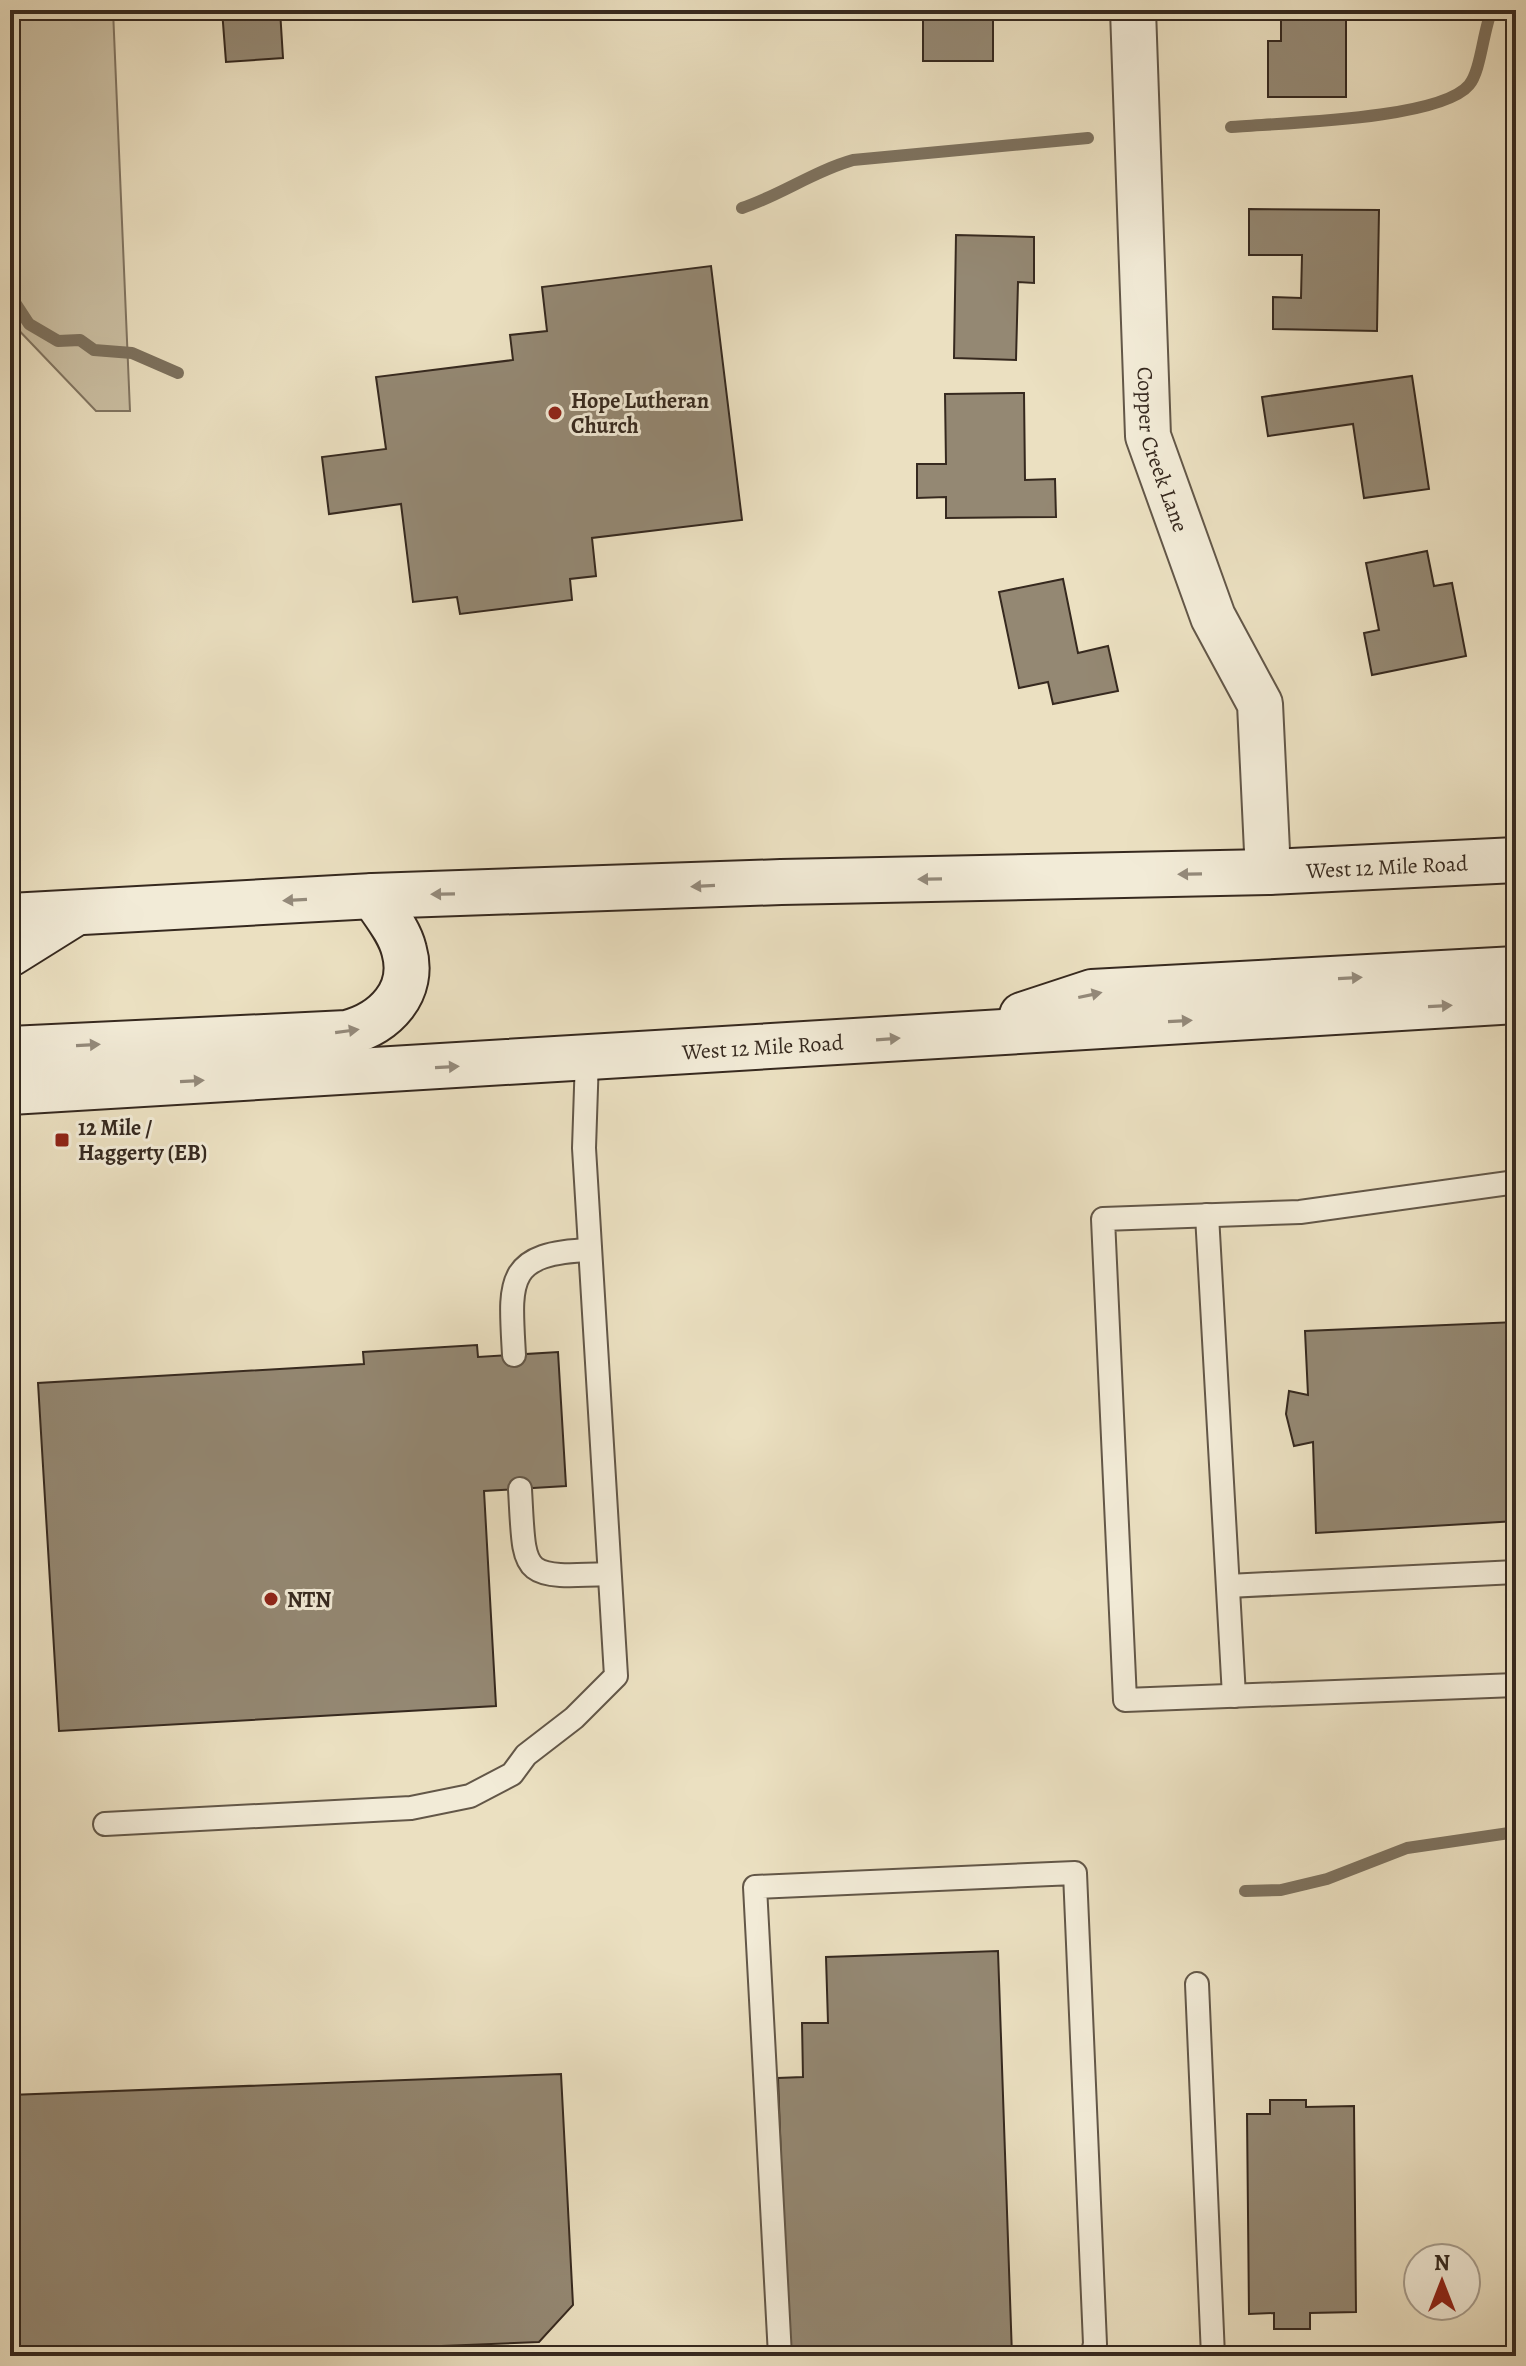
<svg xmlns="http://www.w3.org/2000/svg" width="1526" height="2366" viewBox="0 0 1526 2366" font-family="Alegreya,serif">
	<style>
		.green { fill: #ccc1a5; stroke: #817562; stroke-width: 2 }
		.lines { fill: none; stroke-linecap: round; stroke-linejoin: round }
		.stream { stroke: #7d725f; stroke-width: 12 }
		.building { fill: #948873; stroke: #36291f; stroke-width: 2 }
		.lane-casing { stroke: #635748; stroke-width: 26 }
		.street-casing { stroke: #635748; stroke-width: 48 }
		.secondary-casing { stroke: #36291f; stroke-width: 48 }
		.lane { stroke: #f2ebd7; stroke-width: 22 }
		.street { stroke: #f2ebd7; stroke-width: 44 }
		.secondary { stroke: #f2ebd7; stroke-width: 44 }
		.oneway { fill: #948a7b }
		.poi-dot { fill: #8f2418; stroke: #f2ebd7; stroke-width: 3 }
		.labels { text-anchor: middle; stroke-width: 6; stroke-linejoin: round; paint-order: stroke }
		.poi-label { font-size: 22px; font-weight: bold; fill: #36291f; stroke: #f2ebd7; text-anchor: start }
		.street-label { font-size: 22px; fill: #36291f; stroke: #f2ebd7 }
	</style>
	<rect width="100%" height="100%" fill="#ebe0c1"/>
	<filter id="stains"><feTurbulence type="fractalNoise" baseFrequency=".0025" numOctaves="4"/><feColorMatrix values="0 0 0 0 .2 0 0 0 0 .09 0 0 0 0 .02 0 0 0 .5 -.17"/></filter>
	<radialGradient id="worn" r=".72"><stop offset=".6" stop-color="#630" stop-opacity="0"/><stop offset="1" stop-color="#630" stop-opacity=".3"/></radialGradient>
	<!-- green -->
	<path class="green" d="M 10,10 L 113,10 L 130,411 L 96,411 L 10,321 Z"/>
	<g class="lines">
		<!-- stream -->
		<g class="stream">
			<path d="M 1231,127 C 1278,123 1440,120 1469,85 C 1481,71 1483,30 1492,10"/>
			<path d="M 742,208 C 781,195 814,171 853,160 L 1088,138"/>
			<path d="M 10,295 L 29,324 L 58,341 L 80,340 L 94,350 L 132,353 L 178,373"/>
			<path d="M 1245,1891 L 1281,1890 L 1327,1879 L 1407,1848 L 1516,1832"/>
		</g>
	</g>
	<!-- building -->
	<g class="building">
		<path d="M 222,10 L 280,10 L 283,58 L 226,62 Z"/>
		<rect x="923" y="10" width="70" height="51"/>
		<path d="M 1236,10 L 1346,10 L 1346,97 L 1268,97 L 1268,41 L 1281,41 L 1281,15 L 1236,15 Z"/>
		<path d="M 1249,209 L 1379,210 L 1377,331 L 1273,329 L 1273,297 L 1301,298 L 1302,255 L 1249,255 Z"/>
		<path d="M 956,235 L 1034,237 L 1034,283 L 1018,282 L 1016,360 L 954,358 Z"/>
		<path d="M 711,266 L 742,520 L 592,538 L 596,576 L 570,579 L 572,600 L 460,614 L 457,597 L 413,602 L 401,504 L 329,514 L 322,457 L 386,449 L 376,377 L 513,360 L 510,335 L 547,331 L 542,287 Z"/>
		<path d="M 1412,376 L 1429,489 L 1364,498 L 1353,424 L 1268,436 L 1262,397 Z"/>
		<path d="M 1024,393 L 1025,480 L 1055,479 L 1056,517 L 946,518 L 946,497 L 917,498 L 917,464 L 946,464 L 945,394 Z"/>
		<path d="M 1427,551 L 1434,586 L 1452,583 L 1466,656 L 1372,675 L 1364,633 L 1379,630 L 1366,563 Z"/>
		<path d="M 1063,579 L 1078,653 L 1108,646 L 1118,691 L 1053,704 L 1048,682 L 1019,688 L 999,592 Z"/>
		<path d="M 1516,1322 L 1516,1521 L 1316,1533 L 1313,1442 L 1294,1446 L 1286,1414 L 1289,1391 L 1308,1395 L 1305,1331 Z"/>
		<path d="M 477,1345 L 478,1357 L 558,1352 L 566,1486 L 484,1491 L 496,1706 L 59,1731 L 38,1383 L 364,1364 L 363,1352 Z"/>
		<path d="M 998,1951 L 1012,2356 L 788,2356 L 778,2078 L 803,2077 L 802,2023 L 828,2023 L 826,1957 Z"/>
		<path d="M 561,2074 L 573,2305 L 539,2342 L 193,2356 L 10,2356 L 10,2095 Z"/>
		<path d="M 1270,2100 L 1306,2100 L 1306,2107 L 1354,2106 L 1356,2312 L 1310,2313 L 1310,2329 L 1274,2329 L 1274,2313 L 1249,2314 L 1247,2114 L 1270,2114 Z"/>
	</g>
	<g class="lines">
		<defs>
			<g id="lane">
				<path d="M 1516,1182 L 1300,1212 L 1103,1219 L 1125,1700 L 1516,1685"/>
				<path d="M 1207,1215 L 1234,1696"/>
				<path d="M 514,1355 C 510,1282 504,1253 590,1250"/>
				<path d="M 520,1489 C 525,1577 519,1578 609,1574"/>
				<path d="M 1228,1586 L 1516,1572"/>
				<path d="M 105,1824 L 411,1808 L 470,1796 L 512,1774 L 526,1755 L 574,1718 L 616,1676 L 584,1148 L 587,1058"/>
				<path d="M 1197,1984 L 1213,2356"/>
				<path d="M 780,2356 L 755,1887 L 1075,1873 L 1095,2344 L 1092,2356"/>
			</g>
			<g id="street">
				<path id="s1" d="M 1133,10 L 1148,436 L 1213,617 L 1260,704 L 1268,872"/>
			</g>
			<g id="secondary">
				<path id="s2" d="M 10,916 L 373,896 L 781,882 L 1268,872 L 1516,860"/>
				<path d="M 10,954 L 74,914"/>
				<path d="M 1022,1015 L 1092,992 L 1516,969"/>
				<path d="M 10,1049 L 347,1033 C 385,1023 416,992 404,950 C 399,930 384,913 373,896"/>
				<path id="s3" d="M 10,1092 L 1516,1001"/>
			</g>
		</defs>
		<!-- lane casing -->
		<use href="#lane" class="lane-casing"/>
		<!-- street casing -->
		<use href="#street" class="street-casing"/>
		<!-- secondary casing -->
		<use href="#secondary" class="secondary-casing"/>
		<!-- lane -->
		<use href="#lane" class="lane"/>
		<!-- street -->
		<use href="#street" class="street"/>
		<!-- secondary -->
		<use href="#secondary" class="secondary"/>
	</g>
	<!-- one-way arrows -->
	<defs><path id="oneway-solid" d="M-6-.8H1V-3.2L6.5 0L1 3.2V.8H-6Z" transform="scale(2)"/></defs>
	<g class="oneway">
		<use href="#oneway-solid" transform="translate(1190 874) rotate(179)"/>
		<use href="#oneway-solid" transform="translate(930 879) rotate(179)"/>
		<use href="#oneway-solid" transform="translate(703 886) rotate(177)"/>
		<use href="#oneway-solid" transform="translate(443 894) rotate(179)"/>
		<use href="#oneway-solid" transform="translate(295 900) rotate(177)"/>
		<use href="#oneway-solid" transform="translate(1350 978) rotate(-3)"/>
		<use href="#oneway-solid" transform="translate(1090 995) rotate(-12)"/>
		<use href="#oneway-solid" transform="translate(1440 1006) rotate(-3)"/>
		<use href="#oneway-solid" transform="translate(1180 1021) rotate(-3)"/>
		<use href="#oneway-solid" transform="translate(347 1031) rotate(-8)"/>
		<use href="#oneway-solid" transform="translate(888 1039) rotate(-4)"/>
		<use href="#oneway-solid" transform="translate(88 1045) rotate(-3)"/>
		<use href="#oneway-solid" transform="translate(447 1067) rotate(-3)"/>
		<use href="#oneway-solid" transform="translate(192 1081) rotate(-3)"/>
	</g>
	<!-- markers -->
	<g class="poi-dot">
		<circle cx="555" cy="413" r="8"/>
		<rect x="54" y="1132" width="16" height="16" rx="4"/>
		<circle cx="271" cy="1599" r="8"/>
	</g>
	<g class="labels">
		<!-- poi labels -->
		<g class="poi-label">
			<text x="571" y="408">Hope Lutheran<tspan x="571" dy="25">Church</tspan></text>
			<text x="78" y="1135">12 Mile /<tspan x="78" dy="25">Haggerty (EB)</tspan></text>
			<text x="287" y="1607">NTN</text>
		</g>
		<!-- street labels -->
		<g class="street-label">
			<text dy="8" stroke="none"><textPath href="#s1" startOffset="442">Copper Creek Lane</textPath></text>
			<text dy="8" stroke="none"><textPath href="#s2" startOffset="1378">West 12 Mile Road</textPath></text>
			<text dy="8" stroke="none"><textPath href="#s3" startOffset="754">West 12 Mile Road</textPath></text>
		</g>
	</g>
	<!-- margin -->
	<rect width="1526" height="2366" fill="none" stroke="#ebe0c1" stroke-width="40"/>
	<rect x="12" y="12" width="1502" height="2342" fill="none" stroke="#36291f" stroke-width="4"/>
	<rect x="20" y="20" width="1486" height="2326" fill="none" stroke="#36291f" stroke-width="2"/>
	<!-- north arrow -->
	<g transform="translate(1442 2282)"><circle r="38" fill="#f2ebd7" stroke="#a79d8d" stroke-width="2"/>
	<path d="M0-6L14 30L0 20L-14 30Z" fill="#8f2418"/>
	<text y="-12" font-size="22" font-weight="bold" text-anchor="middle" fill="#36291f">N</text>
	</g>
	<rect width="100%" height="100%" filter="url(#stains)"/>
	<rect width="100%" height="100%" fill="url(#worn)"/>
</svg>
